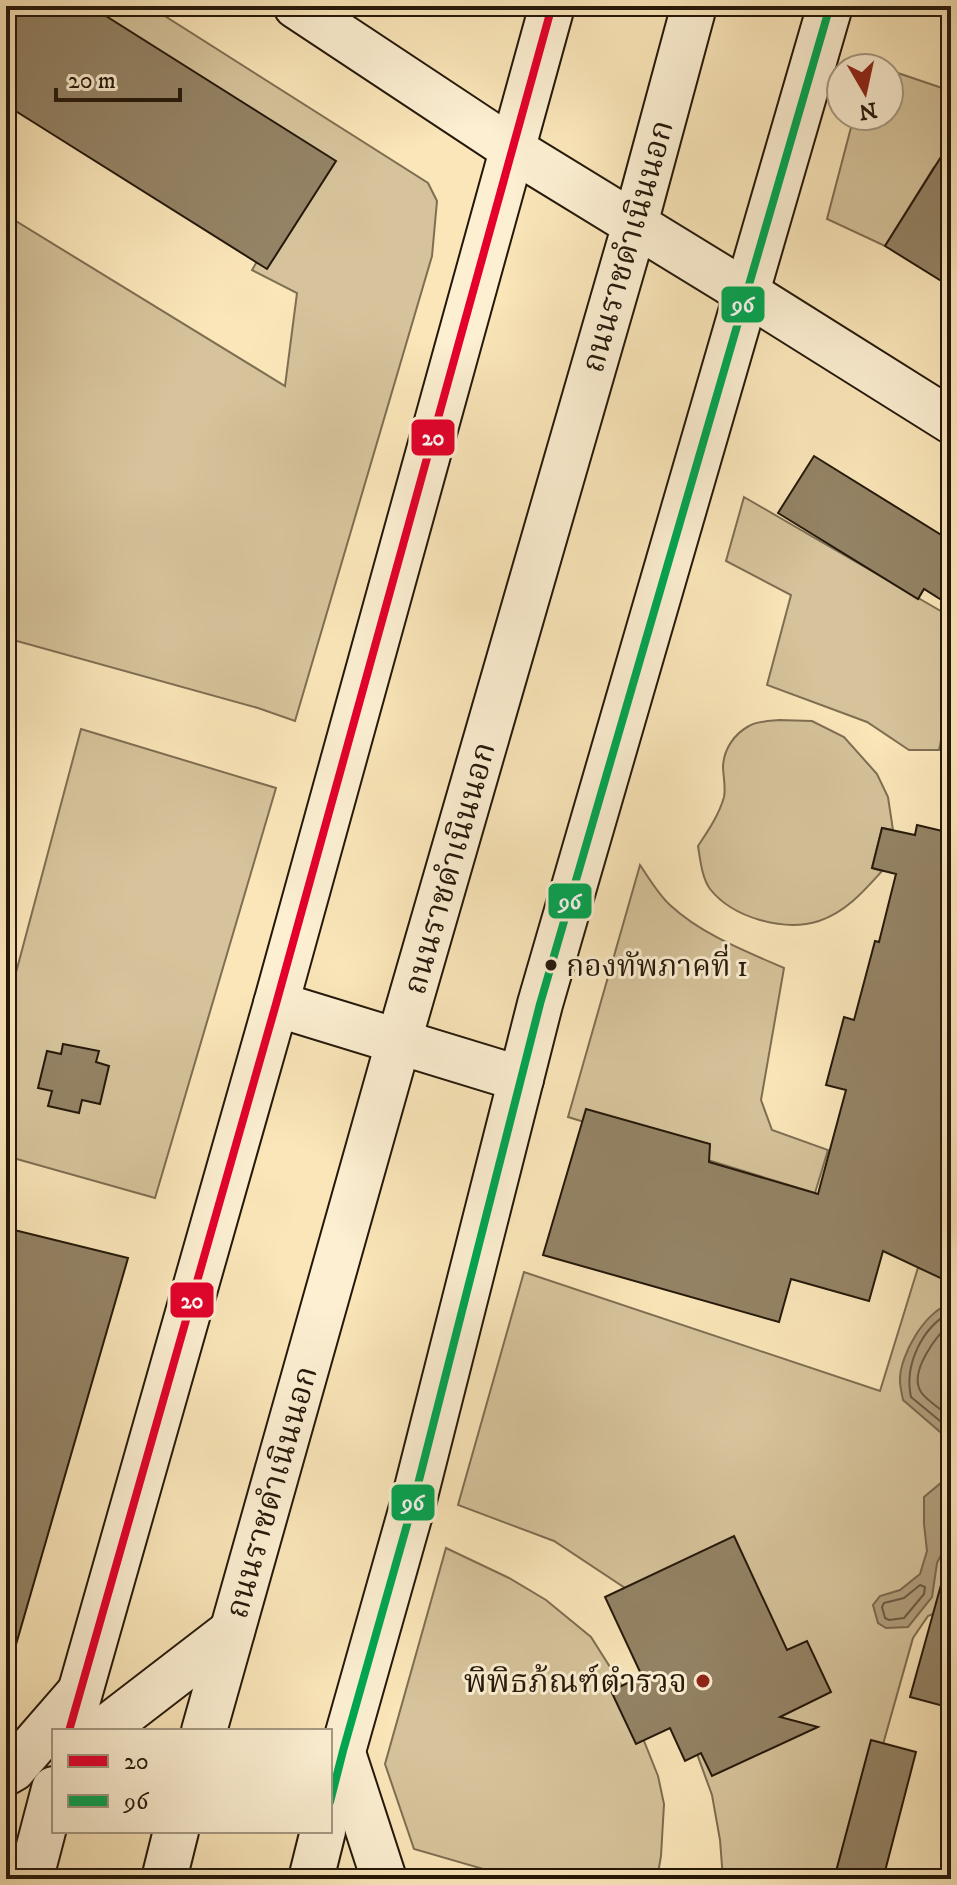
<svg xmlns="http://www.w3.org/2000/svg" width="957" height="1885" viewBox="0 0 957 1885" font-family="'IM FELL DW Pica','Noto Serif Thai',serif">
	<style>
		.green { fill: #d6c39b; stroke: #7e6e52; stroke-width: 2 }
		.water { fill: #b2a07e; stroke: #7a6a50; stroke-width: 2 }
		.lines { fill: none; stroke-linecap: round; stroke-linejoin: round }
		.shore { stroke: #6c5c44; stroke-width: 2 }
		.building { fill: #948365; stroke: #25180a; stroke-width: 2 }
		.secondary-casing { stroke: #25180a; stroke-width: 48 }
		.secondary { stroke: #fcefd2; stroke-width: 44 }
		.bus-1-casing { stroke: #fcefd2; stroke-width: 14 }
		.bus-2-casing { stroke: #fcefd2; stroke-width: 14 }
		.bus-1 { stroke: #e4002b; stroke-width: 8 }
		.bus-2 { stroke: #00a651; stroke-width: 8 }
		.bus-dot { fill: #25180a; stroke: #fcefd2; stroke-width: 3 }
		.poi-dot { fill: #8f2418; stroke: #fcefd2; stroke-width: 3 }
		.labels { text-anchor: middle; stroke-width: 6; stroke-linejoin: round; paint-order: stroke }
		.bus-label { font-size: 30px; fill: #25180a; stroke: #fcefd2; text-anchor: start }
		.street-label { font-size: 32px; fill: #25180a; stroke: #fcefd2 }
		.poi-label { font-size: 32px; fill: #25180a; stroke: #fcefd2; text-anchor: end }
		.line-badge { stroke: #fcefd2; stroke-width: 3 }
		.badge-label { font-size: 22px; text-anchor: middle; font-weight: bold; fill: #fff }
	</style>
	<rect width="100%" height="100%" fill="#fae6b9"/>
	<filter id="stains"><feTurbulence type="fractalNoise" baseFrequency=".0025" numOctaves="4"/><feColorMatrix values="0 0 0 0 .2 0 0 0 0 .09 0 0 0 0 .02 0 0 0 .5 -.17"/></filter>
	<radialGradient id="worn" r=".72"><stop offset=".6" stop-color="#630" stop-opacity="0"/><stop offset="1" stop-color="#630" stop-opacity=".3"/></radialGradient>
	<!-- green -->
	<g class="green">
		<path d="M 62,6 L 149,6 L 428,183 L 437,201 L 432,256 L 295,721 L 258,708 L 6,638 L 6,215 L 285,386 L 297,293 L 252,270 L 315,164 Z"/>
		<path d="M 889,70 L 951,91 L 951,160 L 934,167 L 885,246 L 827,219 L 854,116 L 889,116 Z"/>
		<path d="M 744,497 L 951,617 L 951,694 L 939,750 L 909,750 L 867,722 L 767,685 L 791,595 L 726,561 Z"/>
		<path d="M 779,720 L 812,721 L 844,737 L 877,774 L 888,797 L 893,830 L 882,828 L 872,868 L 882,871 C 864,891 846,912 819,921 C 784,932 733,918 710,889 C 702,878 700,859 698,846 C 708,831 719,815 724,797 C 726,786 723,776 723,766 C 724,749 734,734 749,726 C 757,721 770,721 779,720 Z"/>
		<path d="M 81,729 L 276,788 L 155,1198 L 6,1156 L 6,1010 Z"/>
		<path d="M 640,865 C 649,878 658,894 670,905 C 701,934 745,951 784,968 L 761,1100 L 772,1130 L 828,1150 L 815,1193 L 568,1117 Z"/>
		<path d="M 929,1232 L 951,1241 L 951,1606 L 928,1616 L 913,1638 L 845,1879 L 723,1879 L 720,1840 L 712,1795 L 640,1598 L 554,1541 L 458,1505 L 524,1272 L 880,1391 Z"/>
		<path d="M 446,1548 L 509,1578 L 546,1600 L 591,1637 L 622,1686 L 658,1776 L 664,1804 L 661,1856 L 657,1879 L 518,1879 L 414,1849 L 385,1764 Z"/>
	</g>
	<!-- water -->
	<g class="water">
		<path d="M 951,1304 L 951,1438 L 946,1437 L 903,1400 C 902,1394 900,1387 900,1381 C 899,1356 926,1309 951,1304 Z"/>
		<path d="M 951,1480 L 951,1538 L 949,1539 L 937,1563 L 932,1597 L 908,1627 L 886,1628 L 878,1623 L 873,1605 L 880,1596 L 900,1590 L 920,1574 L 927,1551 L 924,1524 L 924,1497 L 942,1482 Z"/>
	</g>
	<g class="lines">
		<!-- shore -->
		<g class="shore">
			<path d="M 951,1312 C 922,1327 904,1365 911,1397 L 951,1430"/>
			<path d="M 951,1323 C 937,1335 908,1372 921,1392 C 926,1400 943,1411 951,1417"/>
			<path d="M 920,1585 L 925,1587 L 924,1594 L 904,1618 L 889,1620 L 885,1618 L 882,1607 L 884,1603 L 904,1598 Z"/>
		</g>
	</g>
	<!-- building -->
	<g class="building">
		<path d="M 6,6 L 90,6 L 336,161 L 267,269 L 6,105 Z"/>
		<path d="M 951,141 L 951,287 L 885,246 Z"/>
		<path d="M 814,456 L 951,541 L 951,606 L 924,589 L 918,599 L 778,513 Z"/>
		<path d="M 917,825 L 951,833 L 951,1283 L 883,1251 L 869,1301 L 791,1279 L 779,1322 L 543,1255 L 586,1109 L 710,1144 L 709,1162 L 818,1194 L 846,1090 L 826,1085 L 844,1017 L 854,1020 L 875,941 L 879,942 L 896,874 L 872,868 L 882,828 L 915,835 Z"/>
		<path d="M 63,1044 L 99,1051 L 96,1062 L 109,1066 L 100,1104 L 82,1100 L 79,1113 L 48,1106 L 52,1091 L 38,1088 L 47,1051 L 61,1054 Z"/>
		<path d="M 6,1228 L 128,1258 L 15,1648 L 6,1646 Z"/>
		<path d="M 734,1536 L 787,1650 L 807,1641 L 831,1692 L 780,1717 L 818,1727 L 712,1776 L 701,1753 L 685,1761 L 670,1728 L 636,1744 L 611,1691 L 642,1676 L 605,1597 Z"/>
		<path d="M 941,1585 L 951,1586 L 951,1708 L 910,1697 Z"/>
		<path d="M 871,1740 L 916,1752 L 883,1879 L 834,1879 Z"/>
	</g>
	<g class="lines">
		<defs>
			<g id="secondary">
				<path d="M 296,6 L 512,149 L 747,293 L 951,421"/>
				<path d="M 276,1004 L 521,1079"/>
				<path d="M 69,1731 L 276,1004 L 552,6"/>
				<path d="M 102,1731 L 232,1631"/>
				<path d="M 204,1731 L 399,1040 L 635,224 L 694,6"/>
				<path d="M 343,1753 L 384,1879"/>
				<path d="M 6,1773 L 13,1769 L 79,1693"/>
				<path d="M 330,1802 L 343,1751 L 414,1500 L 540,1004 L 830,6"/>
				<path d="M 32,1873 L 54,1789"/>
				<path d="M 164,1879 L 176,1831"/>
				<path d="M 311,1879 L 323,1831"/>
			</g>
		</defs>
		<!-- secondary casing -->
		<use href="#secondary" class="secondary-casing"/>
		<!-- secondary -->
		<use href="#secondary" class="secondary"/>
		<defs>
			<path id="bus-1" d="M 69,1731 L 276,1004 L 552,6"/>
			<path id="bus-2" d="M 330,1802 L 343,1751 L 414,1500 L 540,1004 L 830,6"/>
		</defs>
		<!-- bus-1 casing -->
		<use href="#bus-1" class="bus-1-casing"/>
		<!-- bus-2 casing -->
		<use href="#bus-2" class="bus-2-casing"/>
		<!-- bus-1 -->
		<use href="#bus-1" class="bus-1"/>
		<!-- bus-2 -->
		<use href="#bus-2" class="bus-2"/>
	</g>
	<!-- markers -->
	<circle class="bus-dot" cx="551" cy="965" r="7"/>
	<circle class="poi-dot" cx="703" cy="1681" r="8"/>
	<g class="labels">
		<!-- bus labels -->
		<g class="bus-label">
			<text x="566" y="976">กองทัพภาคที่ 1</text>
		</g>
		<!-- street labels -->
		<g class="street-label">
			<text transform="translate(627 246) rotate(-74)" y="11">ถนนราชดำเนินนอก</text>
			<text transform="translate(449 868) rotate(-74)" y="11">ถนนราชดำเนินนอก</text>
			<text transform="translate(271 1492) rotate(-74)" y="11">ถนนราชดำเนินนอก</text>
		</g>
		<!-- poi labels -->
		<g class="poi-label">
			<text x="687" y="1692">พิพิธภ้ณฑ์ตำรวจ</text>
		</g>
	</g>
	<g class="line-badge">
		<rect x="720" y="285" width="46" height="39" rx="8" fill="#00a651"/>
		<rect x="410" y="418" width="46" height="39" rx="8" fill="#e4002b"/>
		<rect x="547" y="882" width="46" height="38" rx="8" fill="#00a651"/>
		<rect x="169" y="1281" width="46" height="38" rx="8" fill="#e4002b"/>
		<rect x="390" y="1483" width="46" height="39" rx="8" fill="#00a651"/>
	</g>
	<g class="badge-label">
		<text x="743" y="312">96</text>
		<text x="433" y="445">20</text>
		<text x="570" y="909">96</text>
		<text x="192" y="1308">20</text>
		<text x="413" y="1510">96</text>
	</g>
	<!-- margin -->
	<rect width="957" height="1885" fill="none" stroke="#fae6b9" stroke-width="32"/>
	<rect x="8" y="8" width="941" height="1869" fill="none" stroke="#25180a" stroke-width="4"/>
	<rect x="16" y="16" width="925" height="1853" fill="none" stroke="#25180a" stroke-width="2"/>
	<!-- legend -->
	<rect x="52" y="1729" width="280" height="104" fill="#fcefd2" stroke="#a69982" stroke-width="2"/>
	<rect x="68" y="1755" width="40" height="12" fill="#e4002b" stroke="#a69982" stroke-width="2"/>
	<text x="124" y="1769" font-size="24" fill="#25180a">20</text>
	<rect x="68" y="1795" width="40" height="12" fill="#00a651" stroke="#a69982" stroke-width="2"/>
	<text x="124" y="1809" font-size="24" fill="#25180a">96</text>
	<!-- north arrow -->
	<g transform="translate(865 92) rotate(171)"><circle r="38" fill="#fcefd2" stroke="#a69982" stroke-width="2"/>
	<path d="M0-6L14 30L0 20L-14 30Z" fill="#8f2418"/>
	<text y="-12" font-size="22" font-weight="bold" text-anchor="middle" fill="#25180a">N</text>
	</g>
	<!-- scale -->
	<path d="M56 88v12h124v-12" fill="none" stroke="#25180a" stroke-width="4"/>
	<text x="68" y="88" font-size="24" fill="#25180a" stroke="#fcefd2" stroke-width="6" paint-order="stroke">20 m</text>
	<rect width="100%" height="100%" filter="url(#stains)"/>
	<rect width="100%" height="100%" fill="url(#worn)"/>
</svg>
